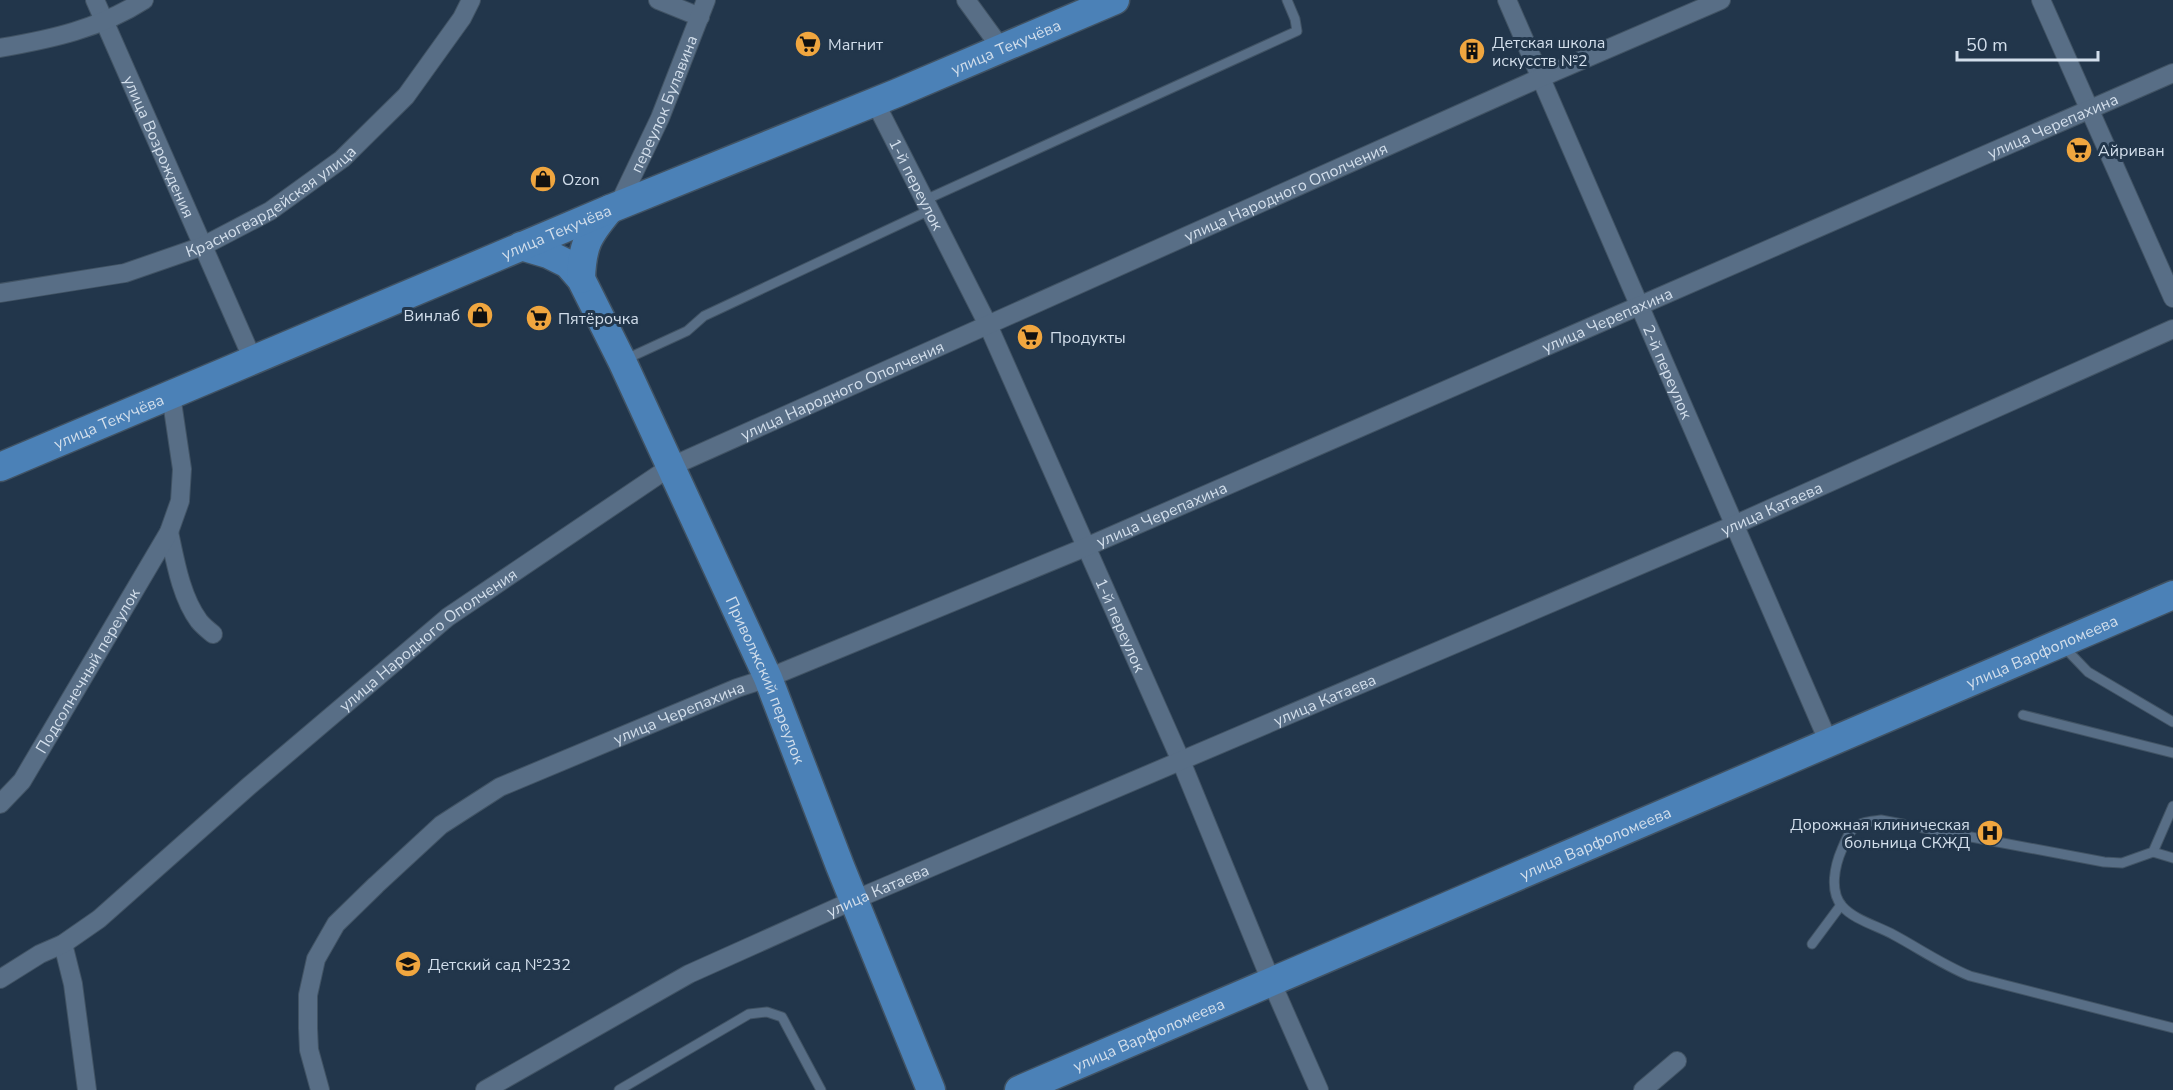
<svg xmlns="http://www.w3.org/2000/svg" width="2173" height="1090" viewBox="0 0 2173 1090" font-family="'Nunito Sans',sans-serif">
	<style>
		.lines { fill: none; stroke-linecap: round; stroke-linejoin: round }
		.lane-casing { stroke: #415364; stroke-width: 11 }
		.street-casing { stroke: #415364; stroke-width: 20 }
		.primary-casing { stroke: #415364; stroke-width: 31 }
		.lane { stroke: #586e86; stroke-width: 9 }
		.street { stroke: #586e86; stroke-width: 18 }
		.primary { stroke: #4b81b7; stroke-width: 28 }
		.labels { text-anchor: middle; stroke-width: 6; stroke-linejoin: round; paint-order: stroke }
		.poi-label { font-size: 16px; fill: #d2deeb; stroke: #22364b; text-anchor: start }
		.street-label { font-size: 16px; fill: #d2deeb; stroke: #22364b }
	</style>
	<rect width="100%" height="100%" fill="#22364b"/>
	<g class="lines">
		<defs>
			<g id="lane">
				<path d="M 925,200 L 1297,31 L 1295,19 L 1287,0"/>
				<path d="M 624,360 L 687,331 L 704,316 L 930,210"/>
				<path d="M 2064,647 L 2088,672 L 2173,722"/>
				<path d="M 2023,715 L 2173,753"/>
				<path d="M 2173,806 L 2153,852 L 2122,863 L 2104,862 L 1881,820 C 1855,823 1852,825 1842,849 C 1835,865 1829,891 1842,906 C 1854,920 1878,926 1894,935 C 1920,949 1943,965 1970,976 L 2173,1028"/>
				<path d="M 2153,852 L 2173,858"/>
				<path d="M 1812,944 L 1841,905"/>
				<path d="M 619,1090 L 749,1014 L 767,1012 L 782,1017 L 821,1090"/>
			</g>
			<g id="street">
				<path id="s1" d="M 95,0 L 253,360"/>
				<path d="M 658,0 L 700,17"/>
				<path d="M 966,0 L 1001,48"/>
				<path id="s2" d="M 1507,0 L 1829,743"/>
				<path d="M 2041,0 L 2173,298"/>
				<path d="M 0,48 C 51,39 99,29 144,0"/>
				<path id="s3" d="M 875,102 L 988,325 L 1181,761 L 1271,981 L 1319,1090"/>
				<path id="s4" d="M 618,206 L 660,118 L 706,0"/>
				<path id="s5" d="M 0,293 L 125,273 L 203,246 L 270,211 L 342,159 L 406,96 L 462,18 L 471,0"/>
				<path d="M 169,532 C 175,560 181,597 199,621 C 203,626 208,630 213,634"/>
				<path id="s6" d="M 0,804 L 22,781 L 169,532 L 180,501 L 182,469 L 171,395"/>
				<path d="M 63,944 L 73,984 L 87,1090"/>
				<path id="s7" d="M 0,979 L 40,954 L 63,944 L 99,919 L 249,786 L 448,617 L 670,467 L 1540,78 L 1721,0"/>
				<path id="s8" d="M 320,1090 L 309,1050 L 308,1028 L 308,995 L 316,959 L 336,924 L 376,885 L 441,825 L 500,787 L 737,688 L 768,678 L 1086,547 L 2173,73"/>
				<path id="s9" d="M 485,1090 L 689,974 L 854,900 L 1734,525 L 2173,329"/>
				<path d="M 1643,1090 L 1677,1061"/>
			</g>
			<g id="primary">
				<path id="s10" d="M 521,246 L 548,254 L 568,264 L 581,279 L 622,361 L 768,678 L 840,866 L 931,1090"/>
				<path d="M 581,279 C 582,245 588,235 610,209"/>
				<path id="s11" d="M 0,467 L 610,209 L 897,93 L 1115,0"/>
				<path id="s12" d="M 1019,1090 L 2173,595"/>
			</g>
		</defs>
		<!-- lane casing -->
		<use href="#lane" class="lane-casing"/>
		<!-- street casing -->
		<use href="#street" class="street-casing"/>
		<!-- primary casing -->
		<use href="#primary" class="primary-casing"/>
		<!-- lane -->
		<use href="#lane" class="lane"/>
		<!-- street -->
		<use href="#street" class="street"/>
		<!-- primary -->
		<use href="#primary" class="primary"/>
	</g>
	<!-- icons -->
	<defs>
		<symbol id="supermarket-disc" viewBox="-11 -11 22 22"><circle r="9.5" fill="#f0a63f" stroke="#22364b"/><path d="M-6-5.5h2.5l.6 2H6L4.5 2H-2.5L-4.4-4H-6ZM-1.5 3.2a1.3 1.3 0 1 0 .1 0ZM3 3.2a1.3 1.3 0 1 0 .1 0Z" fill="#111"/></symbol>
		<symbol id="building-disc" viewBox="-11 -11 22 22"><circle r="9.5" fill="#f0a63f" stroke="#22364b"/><path d="M-4-6H4V6H1V3H-1V6H-4ZM-2.5-4.3h1.7v1.8h-1.7ZM.8-4.3h1.7v1.8H.8ZM-2.5-1h1.7V.8h-1.7ZM.8-1h1.7V.8H.8Z" fill="#111"/></symbol>
		<symbol id="shop-disc" viewBox="-11 -11 22 22"><circle r="9.5" fill="#f0a63f" stroke="#22364b"/><path d="M-5-2.5h2.3a2.7 3.5 0 0 1 5.4 0H5L5.5 6h-11ZM-1.5-2.5h3a1.5 2.3 0 0 0-3 0Z" fill="#111"/></symbol>
		<symbol id="hospital-disc" viewBox="-11 -11 22 22"><circle r="9.5" fill="#f0a63f" stroke="#22364b"/><path d="M-5-5h3v3.5h4V-5h3V5h-3V1.5h-4V5h-3Z" fill="#111"/></symbol>
		<symbol id="school-disc" viewBox="-11 -11 22 22"><circle r="9.5" fill="#f0a63f" stroke="#22364b"/><path d="M0-5L7-2L0 1L-7-2ZM-4 1L0 2.5L4 1V4Q0 6-4 4Z" fill="#111"/></symbol>
	</defs>
	<g fill-rule="evenodd">
		<use href="#supermarket-disc" x="793" y="29" width="30" height="30"/>
		<use href="#building-disc" x="1457" y="36" width="30" height="30"/>
		<use href="#supermarket-disc" x="2064" y="135" width="30" height="30"/>
		<use href="#shop-disc" x="528" y="164" width="30" height="30"/>
		<use href="#shop-disc" x="465" y="300" width="30" height="30"/>
		<use href="#supermarket-disc" x="524" y="303" width="30" height="30"/>
		<use href="#supermarket-disc" x="1015" y="322" width="30" height="30"/>
		<use href="#hospital-disc" x="1975" y="818" width="30" height="30"/>
		<use href="#school-disc" x="393" y="949" width="30" height="30"/>
	</g>
	<g class="labels">
		<!-- poi labels -->
		<g class="poi-label">
			<text x="1492" y="48">Детская школа<tspan x="1492" dy="18">искусств №2</tspan></text>
			<text x="828" y="50">Магнит</text>
			<text x="2098" y="156">Айриван</text>
			<text x="562" y="185">Ozon</text>
			<text x="460" y="321" text-anchor="end">Винлаб</text>
			<text x="558" y="324">Пятёрочка</text>
			<text x="1050" y="343">Продукты</text>
			<text x="1970" y="830" text-anchor="end">Дорожная клиническая<tspan x="1970" dy="18">больница СКЖД</tspan></text>
			<text x="428" y="970">Детский сад №232</text>
		</g>
		<!-- street labels -->
		<g class="street-label">
			<text dy="6" stroke="none"><textPath href="#s11" startOffset="1090">улица Текучёва</textPath></text>
			<text dy="6" stroke="none"><textPath href="#s4" startOffset="112">переулок Булавина</textPath></text>
			<text dy="6" stroke="none"><textPath href="#s8" startOffset="2076">улица Черепахина</textPath></text>
			<text dy="6" stroke="none"><textPath href="#s1" startOffset="160">улица Возрождения</textPath></text>
			<text dy="6" stroke="none"><textPath href="#s3" startOffset="92">1-й переулок</textPath></text>
			<text dy="6" stroke="none"><textPath href="#s7" startOffset="1520">улица Народного Ополчения</textPath></text>
			<text dy="6" stroke="none"><textPath href="#s5" startOffset="290">Красногвардейская улица</textPath></text>
			<text dy="6" stroke="none"><textPath href="#s11" startOffset="604">улица Текучёва</textPath></text>
			<text dy="6" stroke="none"><textPath href="#s8" startOffset="1590">улица Черепахина</textPath></text>
			<text dy="6" stroke="none"><textPath href="#s2" startOffset="405">2-й переулок</textPath></text>
			<text dy="6" stroke="none"><textPath href="#s7" startOffset="1034">улица Народного Ополчения</textPath></text>
			<text dy="6" stroke="none"><textPath href="#s11" startOffset="118">улица Текучёва</textPath></text>
			<text dy="6" stroke="none"><textPath href="#s9" startOffset="1413">улица Катаева</textPath></text>
			<text dy="6" stroke="none"><textPath href="#s8" startOffset="1104">улица Черепахина</textPath></text>
			<text dy="6" stroke="none"><textPath href="#s3" startOffset="578">1-й переулок</textPath></text>
			<text dy="6" stroke="none"><textPath href="#s7" startOffset="548">улица Народного Ополчения</textPath></text>
			<text dy="6" stroke="none"><textPath href="#s12" startOffset="1113">улица Варфоломеева</textPath></text>
			<text dy="6" stroke="none"><textPath href="#s6" startOffset="160">Подсолнечный переулок</textPath></text>
			<text dy="6" stroke="none"><textPath href="#s10" startOffset="512">Приволжский переулок</textPath></text>
			<text dy="6" stroke="none"><textPath href="#s9" startOffset="927">улица Катаева</textPath></text>
			<text dy="6" stroke="none"><textPath href="#s8" startOffset="582">улица Черепахина</textPath></text>
			<text dy="6" stroke="none"><textPath href="#s12" startOffset="627">улица Варфоломеева</textPath></text>
			<text dy="6" stroke="none"><textPath href="#s9" startOffset="441">улица Катаева</textPath></text>
			<text dy="6" stroke="none"><textPath href="#s12" startOffset="141">улица Варфоломеева</textPath></text>
		</g>
	</g>
	<!-- scale -->
	<path d="M1957 51v9h141v-9" fill="none" stroke="#d2deeb" stroke-width="3"/>
	<text x="1966" y="51" font-size="18" fill="#d2deeb" stroke="#22364b" stroke-width="4.5" paint-order="stroke">50 m</text>
</svg>
